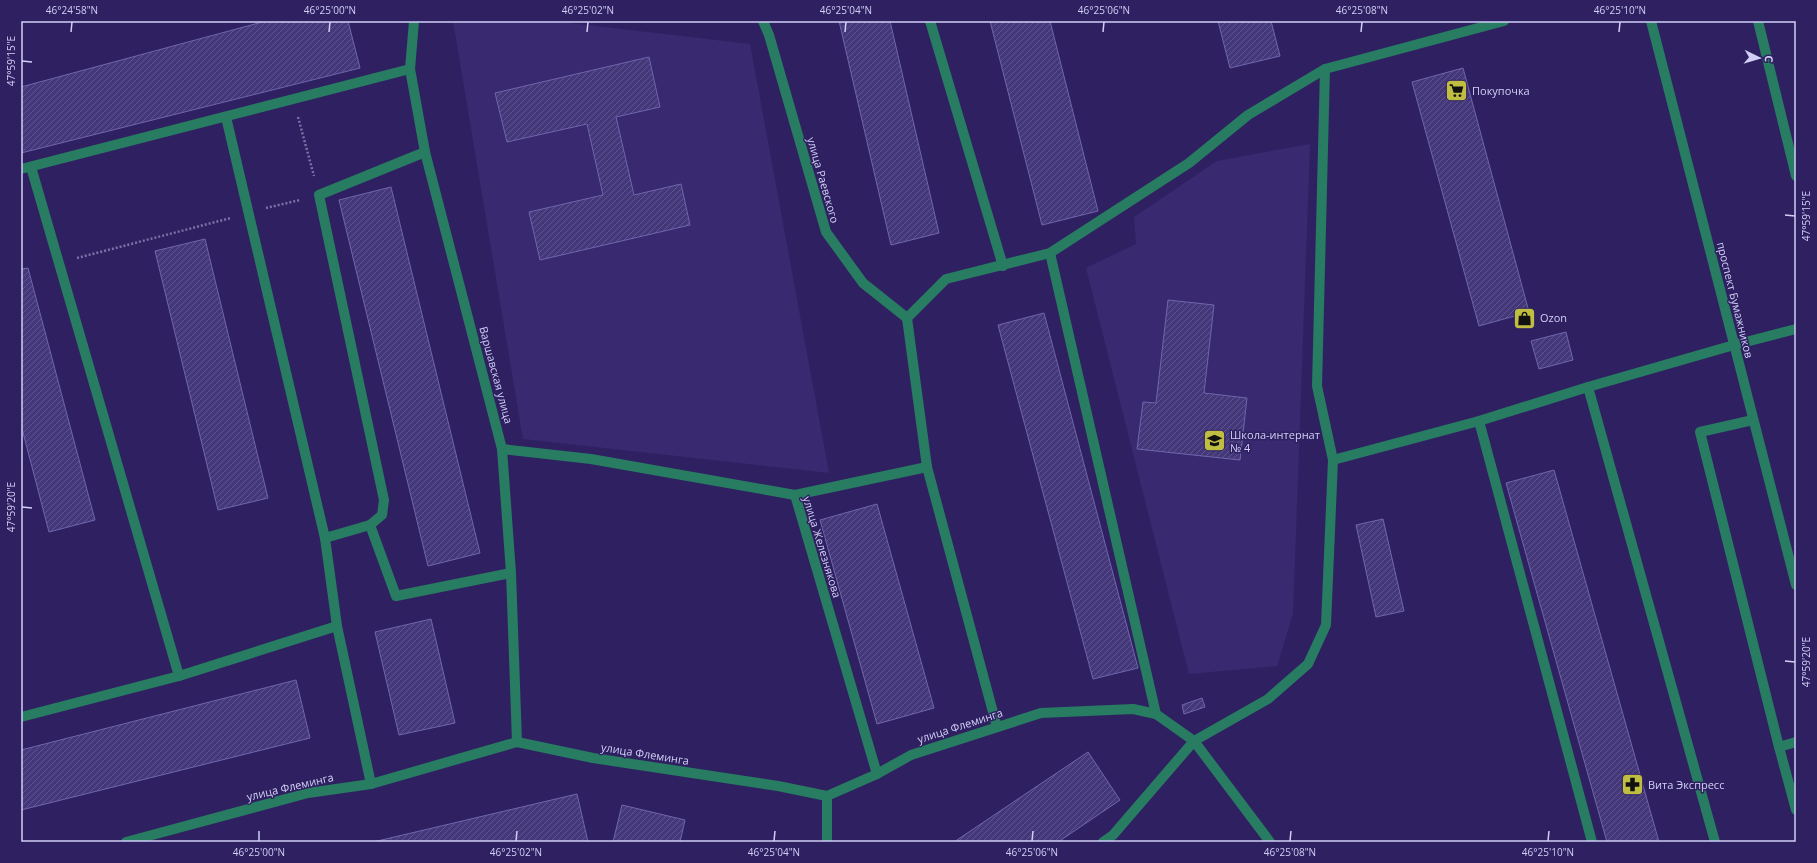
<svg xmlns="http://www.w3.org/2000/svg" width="1817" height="863" viewBox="0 0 1817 863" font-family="'Open Sans',sans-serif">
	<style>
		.built { fill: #382971 }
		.building { fill: url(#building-hatch); stroke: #6f66ad }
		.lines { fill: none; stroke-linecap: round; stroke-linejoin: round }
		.path { stroke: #7a72a6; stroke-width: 2.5; stroke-dasharray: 2 2; stroke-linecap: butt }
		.minor { stroke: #277c61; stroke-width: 10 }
		.ticks { fill: none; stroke: #d1cff6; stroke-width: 1.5 }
		.labels { text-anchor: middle; stroke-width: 3; stroke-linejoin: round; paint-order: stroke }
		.poi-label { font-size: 11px; fill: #d1cff6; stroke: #2f2161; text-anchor: start }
		.street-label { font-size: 11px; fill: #d1cff6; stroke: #2f2161 }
		.neatline { fill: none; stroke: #d1cff6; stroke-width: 1.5 }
		.ticks-label { font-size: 10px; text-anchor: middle; fill: #d1cff6 }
	</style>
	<defs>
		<pattern id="building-hatch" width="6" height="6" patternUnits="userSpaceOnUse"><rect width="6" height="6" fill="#44387a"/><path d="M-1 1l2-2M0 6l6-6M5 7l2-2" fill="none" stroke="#5e548e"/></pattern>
	</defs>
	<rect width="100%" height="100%" fill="#2f2161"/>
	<!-- built -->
	<g class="built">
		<path d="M 453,21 L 553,21 L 750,44 L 829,473 L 523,439 Z"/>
		<path d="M 1310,144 L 1293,614 L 1277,666 L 1189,674 L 1086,268 L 1136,244 L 1134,217 L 1217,161 Z"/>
	</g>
	<!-- building -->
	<g class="building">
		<path d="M 266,21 L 348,21 L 360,68 L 21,153 L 21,87 Z"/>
		<path d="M 839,21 L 890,21 L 939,233 L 891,245 Z"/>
		<path d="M 990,21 L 1050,21 L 1098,211 L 1042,225 Z"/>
		<path d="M 1218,21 L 1271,21 L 1280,56 L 1230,68 Z"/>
		<path d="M 649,57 L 660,107 L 616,117 L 634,195 L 681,184 L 690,225 L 540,260 L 529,212 L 603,195 L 587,124 L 507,142 L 495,93 Z"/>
		<path d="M 1463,68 L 1529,312 L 1479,326 L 1412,82 Z"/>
		<path d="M 391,187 L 480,553 L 428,566 L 339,200 Z"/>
		<path d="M 205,239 L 268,498 L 218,510 L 155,251 Z"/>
		<path d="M 28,268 L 95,520 L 49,532 L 21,425 L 21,269 Z"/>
		<path d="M 1168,300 L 1214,305 L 1204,393 L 1247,398 L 1240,460 L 1137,449 L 1143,402 L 1156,403 Z"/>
		<path d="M 1044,313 L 1138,668 L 1093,679 L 998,325 Z"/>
		<path d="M 1566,332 L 1573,360 L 1539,369 L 1531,341 Z"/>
		<path d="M 1554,470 L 1659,842 L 1607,842 L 1506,483 Z"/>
		<path d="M 877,504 L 934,708 L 877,724 L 820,520 Z"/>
		<path d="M 1383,519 L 1404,611 L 1376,617 L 1356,525 Z"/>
		<path d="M 431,619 L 455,723 L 399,735 L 375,632 Z"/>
		<path d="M 296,680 L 310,738 L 21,810 L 21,750 Z"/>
		<path d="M 1202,698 L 1205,707 L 1184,714 L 1182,705 Z"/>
		<path d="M 1088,752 L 1120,800 L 1058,842 L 954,842 Z"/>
		<path d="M 577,794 L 588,842 L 373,842 Z"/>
		<path d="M 622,805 L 685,820 L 680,842 L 613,842 Z"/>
	</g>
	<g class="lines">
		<!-- path -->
		<g class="path">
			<path d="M 298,117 L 314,176"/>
			<path d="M 266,208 L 300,200"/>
			<path d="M 77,258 L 231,218"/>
		</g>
		<!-- minor -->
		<g class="minor">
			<path d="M 414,21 L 410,69 L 425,152 L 502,449 L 511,573 L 517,742"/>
			<path d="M 763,21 L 769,35 L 826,232 L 863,283 L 907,318"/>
			<path d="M 930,21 L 1003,266"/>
			<path d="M 1651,21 L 1796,585"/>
			<path d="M 1758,21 L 1796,176"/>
			<path d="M 226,117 L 325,538"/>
			<path d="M 31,167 L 179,676"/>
			<path d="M 21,169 L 410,69"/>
			<path d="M 1050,253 L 1156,714 L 1194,741 L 1268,699 L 1308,664 L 1326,625 L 1333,460 L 1479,421 L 1588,387 L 1734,345 L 1796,329"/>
			<path d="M 1588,387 L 1715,842"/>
			<path d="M 1753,420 L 1700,432 L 1779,747"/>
			<path d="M 1479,421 L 1592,842"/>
			<path d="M 502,449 L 591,459 L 795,495 L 877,774"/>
			<path d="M 1333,460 L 1317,386 L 1325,69 L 1504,21"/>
			<path d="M 795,495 L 927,467"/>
			<path d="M 370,525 L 396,596 L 511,573"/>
			<path d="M 337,626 L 325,538 L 370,525 L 382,515 L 384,500 L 319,195 L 425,152"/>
			<path d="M 21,717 L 179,676 L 337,626 L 371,784"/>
			<path d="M 997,727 L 927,467 L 907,318 L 946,279 L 1050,253 L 1189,163 L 1248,115 L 1325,69"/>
			<path d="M 1796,742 L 1779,747 L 1796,810"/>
			<path d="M 126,842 L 308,793 L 371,784 L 517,742 L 593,758 L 778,786 L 827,796 L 877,774 L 911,755 L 1041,713 L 1133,709 L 1156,714"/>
			<path d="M 827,842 L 827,796"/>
			<path d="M 1103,842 L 1113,835 L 1194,741 L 1270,842"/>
		</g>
	</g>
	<!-- ticks -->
	<path class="ticks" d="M 71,32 L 72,22M 329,32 L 330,22M 587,32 L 588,22M 845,32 L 846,22M 1103,32 L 1104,22M 1361,32 L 1362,22M 1619,32 L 1620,22M 22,61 L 32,62M 1785,215 L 1795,216M 22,507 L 32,508M 1785,661 L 1795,662M 259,841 L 259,831M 516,841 L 517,831M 774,841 L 775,831M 1032,841 L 1033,831M 1290,841 L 1291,831M 1548,841 L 1549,831"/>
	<!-- icons -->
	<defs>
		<symbol id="supermarket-square" viewBox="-11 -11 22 22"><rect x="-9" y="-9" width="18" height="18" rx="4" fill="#c0be41" stroke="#2f2161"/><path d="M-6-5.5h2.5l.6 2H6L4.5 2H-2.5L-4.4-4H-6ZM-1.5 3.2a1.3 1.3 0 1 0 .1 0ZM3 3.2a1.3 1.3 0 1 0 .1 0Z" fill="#111"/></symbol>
		<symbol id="shop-square" viewBox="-11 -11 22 22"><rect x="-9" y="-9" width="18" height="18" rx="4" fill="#c0be41" stroke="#2f2161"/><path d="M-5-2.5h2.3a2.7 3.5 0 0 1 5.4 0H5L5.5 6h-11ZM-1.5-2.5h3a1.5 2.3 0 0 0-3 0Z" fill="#111"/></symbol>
		<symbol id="school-square" viewBox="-11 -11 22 22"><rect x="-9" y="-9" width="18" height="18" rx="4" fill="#c0be41" stroke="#2f2161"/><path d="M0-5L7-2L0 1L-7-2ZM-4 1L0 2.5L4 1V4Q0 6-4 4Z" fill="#111"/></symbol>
		<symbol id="pharmacy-square" viewBox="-11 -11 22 22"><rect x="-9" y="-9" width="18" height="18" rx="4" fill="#c0be41" stroke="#2f2161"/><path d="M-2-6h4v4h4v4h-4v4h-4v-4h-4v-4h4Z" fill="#111"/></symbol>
	</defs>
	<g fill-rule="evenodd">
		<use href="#supermarket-square" x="1444" y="78" width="25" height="25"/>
		<use href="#shop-square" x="1512" y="306" width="25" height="25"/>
		<use href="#school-square" x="1202" y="428" width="25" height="25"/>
		<use href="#pharmacy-square" x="1620" y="772" width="25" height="25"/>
	</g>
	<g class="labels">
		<!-- poi labels -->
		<g class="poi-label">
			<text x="1472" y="95">Покупочка</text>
			<text x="1540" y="322">Ozon</text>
			<text x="1230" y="439">Школа-интернат<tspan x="1230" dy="13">№ 4</tspan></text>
			<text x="1648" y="789">Вита Экспресс</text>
		</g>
		<!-- street labels -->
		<g class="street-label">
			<text transform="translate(823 180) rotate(74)" y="4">улица Раевского</text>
			<text transform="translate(1735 300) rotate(76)" y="4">проспект Бумажников</text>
			<text transform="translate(496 375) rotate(75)" y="4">Варшавская улица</text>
			<text transform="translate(822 547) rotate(73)" y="4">улица Железнякова</text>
			<text transform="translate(960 726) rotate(-18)" y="4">улица Флеминга</text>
			<text transform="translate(645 754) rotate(9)" y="4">улица Флеминга</text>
			<text transform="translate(290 787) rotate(-13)" y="4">улица Флеминга</text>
		</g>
	</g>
	<!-- border -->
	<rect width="1817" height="863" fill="none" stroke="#2f2161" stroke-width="44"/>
	<!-- north arrow -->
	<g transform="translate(1759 58) rotate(95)" stroke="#2f2161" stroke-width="3" paint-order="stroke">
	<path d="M0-3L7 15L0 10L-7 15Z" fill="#d1cff6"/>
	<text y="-6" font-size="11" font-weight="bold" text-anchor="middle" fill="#d1cff6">С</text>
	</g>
	<rect x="22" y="22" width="1773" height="819" class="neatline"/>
	<g class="ticks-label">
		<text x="72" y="14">46°24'58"N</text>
		<text x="330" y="14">46°25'00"N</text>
		<text x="588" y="14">46°25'02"N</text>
		<text x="846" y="14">46°25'04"N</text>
		<text x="1104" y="14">46°25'06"N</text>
		<text x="1362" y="14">46°25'08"N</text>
		<text x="1620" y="14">46°25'10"N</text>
		<text transform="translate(11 61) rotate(-90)" y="4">47°59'15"E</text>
		<text transform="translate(1806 216) rotate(-90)" y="4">47°59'15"E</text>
		<text transform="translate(11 507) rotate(-90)" y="4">47°59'20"E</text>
		<text transform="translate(1806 662) rotate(-90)" y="4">47°59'20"E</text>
		<text x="259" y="856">46°25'00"N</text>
		<text x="516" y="856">46°25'02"N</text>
		<text x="774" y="856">46°25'04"N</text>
		<text x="1032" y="856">46°25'06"N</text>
		<text x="1290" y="856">46°25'08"N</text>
		<text x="1548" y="856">46°25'10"N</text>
	</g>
</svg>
